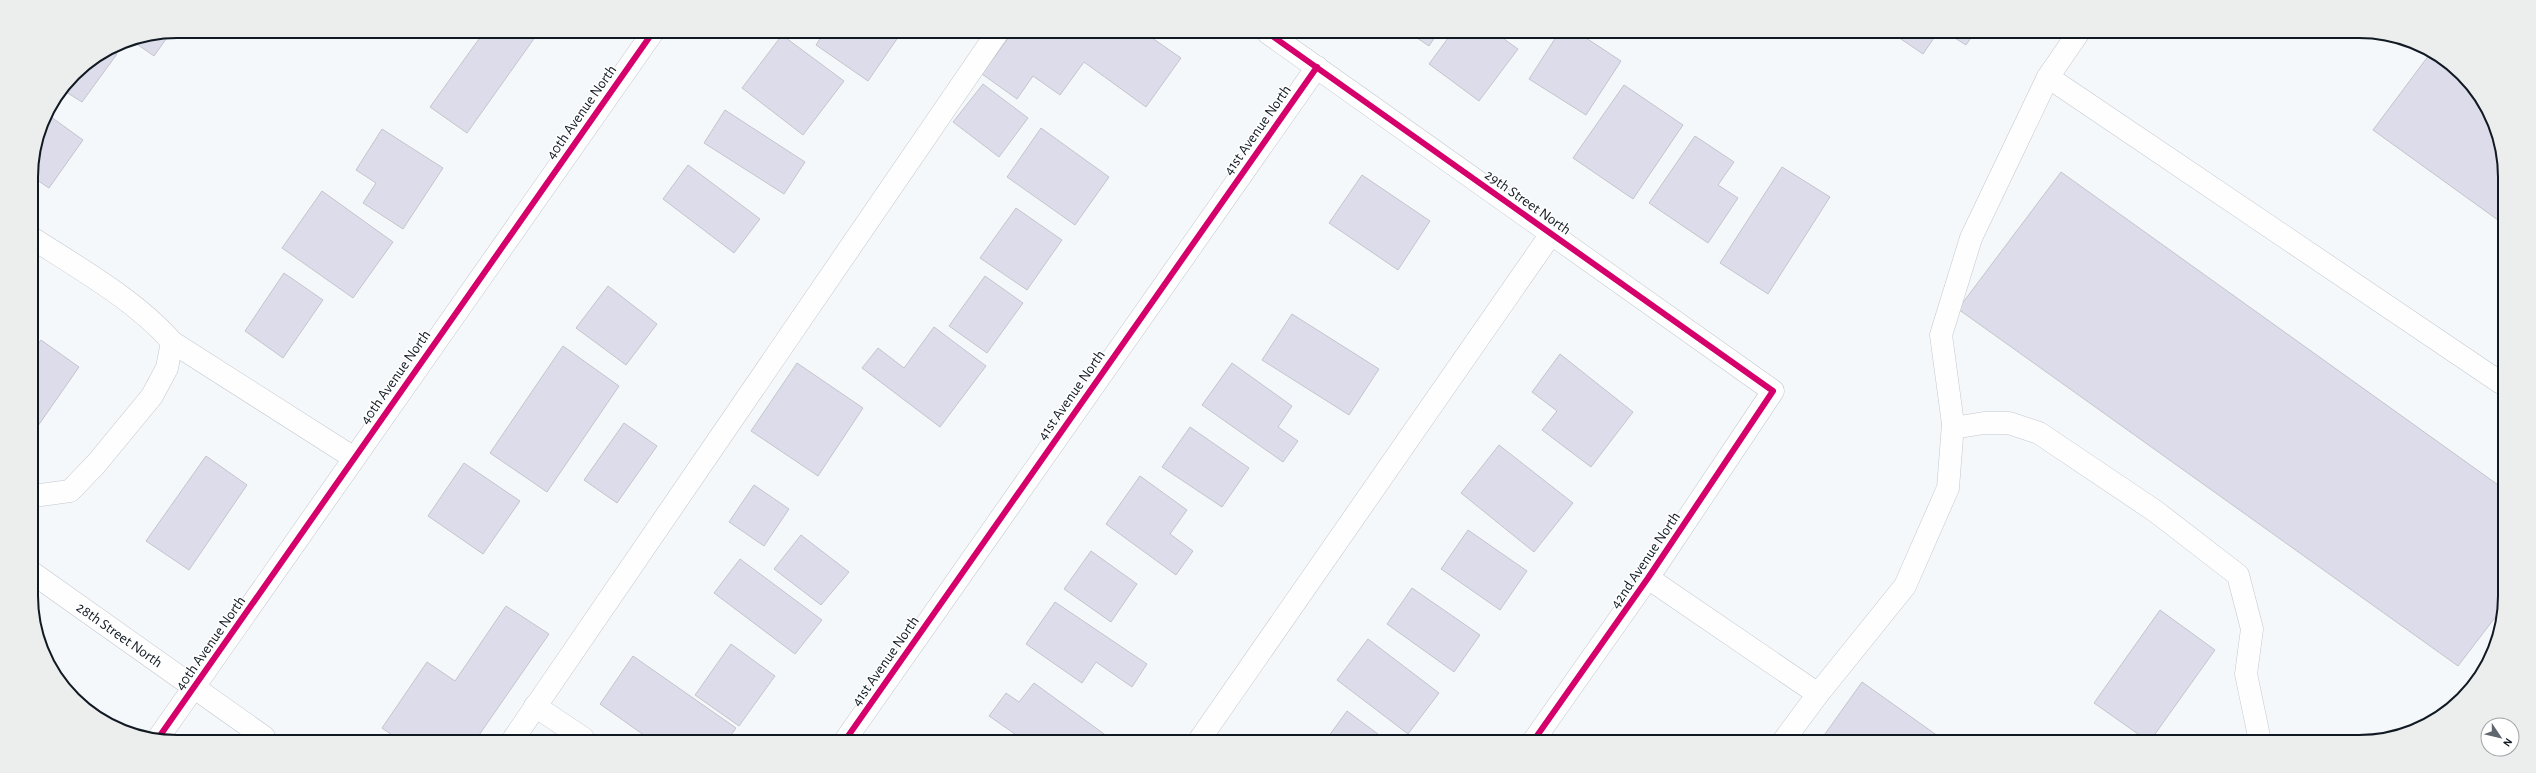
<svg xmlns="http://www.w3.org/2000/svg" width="2536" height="773" viewBox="0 0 2536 773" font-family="'Alegreya Sans',sans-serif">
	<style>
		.building { fill: #dcdcea; stroke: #c4c5cc }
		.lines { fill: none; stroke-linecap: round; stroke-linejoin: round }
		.service-casing { stroke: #c2c8ce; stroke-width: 23 }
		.minor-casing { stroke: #c2c8ce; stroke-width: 23 }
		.tertiary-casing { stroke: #c2c8ce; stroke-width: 23 }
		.service { stroke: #fefefe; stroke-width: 22 }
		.minor { stroke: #fefefe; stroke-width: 22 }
		.tertiary { stroke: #fefefe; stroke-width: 22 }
		.cycleway-casing { stroke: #fff; stroke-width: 8 }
		.cycleway { stroke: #d6006c; stroke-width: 6 }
		.labels { text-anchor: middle; stroke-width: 3; stroke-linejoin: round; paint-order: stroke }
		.street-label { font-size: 15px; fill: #111922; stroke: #fff }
		.rim { fill: none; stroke: #111922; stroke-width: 2 }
	</style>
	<rect width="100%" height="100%" fill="#f5f8fb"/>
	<!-- building -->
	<g class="building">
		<path d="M 171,32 L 154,56 L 131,40 Z"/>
		<path d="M 484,32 L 538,33 L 467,133 L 430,107 Z"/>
		<path d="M 824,32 L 901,33 L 868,81 L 816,45 Z"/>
		<path d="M 1012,33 L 1145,33 L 1181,58 L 1146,107 L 1084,62 L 1060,95 L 1033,76 L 1017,99 L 982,74 Z"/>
		<path d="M 1411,34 L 1437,34 L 1429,46 Z"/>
		<path d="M 1451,34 L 1497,34 L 1518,49 L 1479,101 L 1429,64 Z"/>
		<path d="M 1558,34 L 1580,34 L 1621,61 L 1586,115 L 1529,79 Z"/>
		<path d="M 782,35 L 844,81 L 803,135 L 742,88 Z"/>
		<path d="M 1899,35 L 1936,35 L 1923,54 L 1898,37 Z"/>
		<path d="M 1950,35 L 1973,35 L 1966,45 Z"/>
		<path d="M 111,49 L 117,54 L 82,102 L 63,90 L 74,74 Z"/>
		<path d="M 2432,51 L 2462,74 L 2490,112 L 2502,149 L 2502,223 L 2373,130 Z"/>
		<path d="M 983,84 L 1028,118 L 999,157 L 953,122 Z"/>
		<path d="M 1624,85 L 1683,125 L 1633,199 L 1573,158 Z"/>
		<path d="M 725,110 L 805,162 L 784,194 L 704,143 Z"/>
		<path d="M 47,114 L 83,140 L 49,188 L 31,176 L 42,121 Z"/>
		<path d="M 1041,128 L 1109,177 L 1075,225 L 1007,177 Z"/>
		<path d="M 382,129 L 443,168 L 403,229 L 363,203 L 376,183 L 356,170 Z"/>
		<path d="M 1695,136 L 1734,162 L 1718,185 L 1738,198 L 1708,243 L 1649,203 Z"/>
		<path d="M 688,165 L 760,219 L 734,253 L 663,199 Z"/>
		<path d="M 1782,167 L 1830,197 L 1768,294 L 1720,263 Z"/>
		<path d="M 2061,172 L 2501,487 L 2500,611 L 2458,666 L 1958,309 Z"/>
		<path d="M 1362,175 L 1430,221 L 1398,270 L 1329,223 Z"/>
		<path d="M 322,191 L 393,242 L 353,298 L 282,248 Z"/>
		<path d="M 1016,208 L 1062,240 L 1027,290 L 980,258 Z"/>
		<path d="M 284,273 L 323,300 L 283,358 L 245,331 Z"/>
		<path d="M 985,276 L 1023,303 L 987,353 L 949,326 Z"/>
		<path d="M 608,286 L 657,324 L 626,365 L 576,328 Z"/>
		<path d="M 1292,314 L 1379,369 L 1349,415 L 1262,360 Z"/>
		<path d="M 934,327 L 986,366 L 940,427 L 862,368 L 878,348 L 904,368 Z"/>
		<path d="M 41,340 L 79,367 L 33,433 L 32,352 Z"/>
		<path d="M 563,346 L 619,386 L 547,492 L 490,453 Z"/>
		<path d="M 1560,354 L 1633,412 L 1591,467 L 1542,430 L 1557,411 L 1532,392 Z"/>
		<path d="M 797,363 L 863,408 L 818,476 L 751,431 Z"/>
		<path d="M 1232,363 L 1292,406 L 1278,427 L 1298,441 L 1283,462 L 1202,405 Z"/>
		<path d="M 624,423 L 657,446 L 617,503 L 584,480 Z"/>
		<path d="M 1190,427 L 1249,468 L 1222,507 L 1162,467 Z"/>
		<path d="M 1499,445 L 1573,503 L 1534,552 L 1461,493 Z"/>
		<path d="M 206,456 L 247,485 L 189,570 L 146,541 Z"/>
		<path d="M 464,463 L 520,501 L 483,554 L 428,516 Z"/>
		<path d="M 1140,476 L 1187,510 L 1170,534 L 1193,551 L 1176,575 L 1106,524 Z"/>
		<path d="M 754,485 L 789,509 L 764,546 L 729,522 Z"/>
		<path d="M 1468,530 L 1527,571 L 1500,610 L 1441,569 Z"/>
		<path d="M 801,535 L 849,572 L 821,605 L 774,569 Z"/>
		<path d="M 1091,551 L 1137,584 L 1111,622 L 1064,589 Z"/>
		<path d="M 740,559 L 822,620 L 795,654 L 714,593 Z"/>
		<path d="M 1412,588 L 1480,635 L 1454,672 L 1387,624 Z"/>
		<path d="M 1055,602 L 1147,664 L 1132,687 L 1096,662 L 1082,683 L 1026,644 Z"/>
		<path d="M 506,606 L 549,634 L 477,738 L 396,738 L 382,728 L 427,662 L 455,681 Z"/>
		<path d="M 2160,610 L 2215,650 L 2150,741 L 2148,741 L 2094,703 Z"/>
		<path d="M 1368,639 L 1439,693 L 1408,734 L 1337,680 Z"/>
		<path d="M 731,644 L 775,676 L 739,726 L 695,695 Z"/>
		<path d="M 633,656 L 736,728 L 729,738 L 648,738 L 600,704 Z"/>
		<path d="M 1862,682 L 1945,741 L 1820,741 Z"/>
		<path d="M 1034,683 L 1111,739 L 1022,739 L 989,716 L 1006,693 L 1019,702 Z"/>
		<path d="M 1347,711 L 1386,740 L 1326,740 Z"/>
	</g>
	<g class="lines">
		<defs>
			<g id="service">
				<path d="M 32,238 C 77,267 137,301 172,342 L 167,368 L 152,396 L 96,464 L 70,491 L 33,496"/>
				<path d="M 172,342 L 354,458"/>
				<path d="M 1953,428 L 1984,423 L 2009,423 L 2039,433 L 2155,511 L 2238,575 L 2252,629 L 2246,674 L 2260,741"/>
				<path d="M 1648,578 L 1818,694 L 1784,740"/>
				<path d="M 1818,694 L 1905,586 L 1948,488 L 1953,424 L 1941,335 L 1971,238 L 2048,77 L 2501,383"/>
				<path d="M 535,706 L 583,738"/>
				<path d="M 514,738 L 997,33"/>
				<path d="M 1200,739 L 1551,234"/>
			</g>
			<g id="minor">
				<path d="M 1268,33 L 1773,391 L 1648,578 L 1534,740"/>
				<path d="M 2048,77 L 2077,35"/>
				<path d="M 159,737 L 653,32"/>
				<path d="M 846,739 L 1317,67"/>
			</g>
			<g id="tertiary">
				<path id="s1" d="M 34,574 L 264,737"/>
			</g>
		</defs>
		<!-- service casing -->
		<use href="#service" class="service-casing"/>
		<!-- minor casing -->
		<use href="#minor" class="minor-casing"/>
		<!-- tertiary casing -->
		<use href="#tertiary" class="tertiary-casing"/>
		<!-- service -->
		<use href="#service" class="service"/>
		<!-- minor -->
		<use href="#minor" class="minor"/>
		<!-- tertiary -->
		<use href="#tertiary" class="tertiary"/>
		<defs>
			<g id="cycleway">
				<path d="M 1268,33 L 1773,391 L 1648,578 L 1534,740"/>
				<path d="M 159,737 L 653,32"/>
				<path d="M 846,739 L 1317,67"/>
			</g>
		</defs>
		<!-- cycleway casing -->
		<use href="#cycleway" class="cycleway-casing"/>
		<!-- cycleway -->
		<use href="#cycleway" class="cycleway"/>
	</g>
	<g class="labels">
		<!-- street labels -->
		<g class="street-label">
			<text transform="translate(581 112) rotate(-55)" y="5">40th Avenue North</text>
			<text transform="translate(1257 130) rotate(-55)" y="5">41st Avenue North</text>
			<text transform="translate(1528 202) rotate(35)" y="5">29th Street North</text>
			<text transform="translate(395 377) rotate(-55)" y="5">40th Avenue North</text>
			<text transform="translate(1071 395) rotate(-55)" y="5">41st Avenue North</text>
			<text transform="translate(1645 560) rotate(-56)" y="5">42nd Avenue North</text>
			<text dy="5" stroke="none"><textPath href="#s1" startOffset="105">28th Street North</textPath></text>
			<text transform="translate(210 643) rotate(-55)" y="5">40th Avenue North</text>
			<text transform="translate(885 661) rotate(-55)" y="5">41st Avenue North</text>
		</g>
	</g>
	<!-- crop -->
	<path d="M0 0H2536V773H0ZM177 38H2359A139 139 0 0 1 2498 177V596A139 139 0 0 1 2359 735H177A139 139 0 0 1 38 596V177A139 139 0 0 1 177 38Z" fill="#eceded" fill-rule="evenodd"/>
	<path class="rim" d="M177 38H2359A139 139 0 0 1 2498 177V596A139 139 0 0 1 2359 735H177A139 139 0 0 1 38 596V177A139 139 0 0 1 177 38Z"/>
	<!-- north arrow -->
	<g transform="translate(2500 737) rotate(125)"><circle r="19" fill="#ffffff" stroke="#a0a3a7"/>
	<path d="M0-3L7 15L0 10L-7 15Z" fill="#61676e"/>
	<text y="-6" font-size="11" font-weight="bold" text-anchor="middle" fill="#111922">N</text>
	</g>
</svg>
